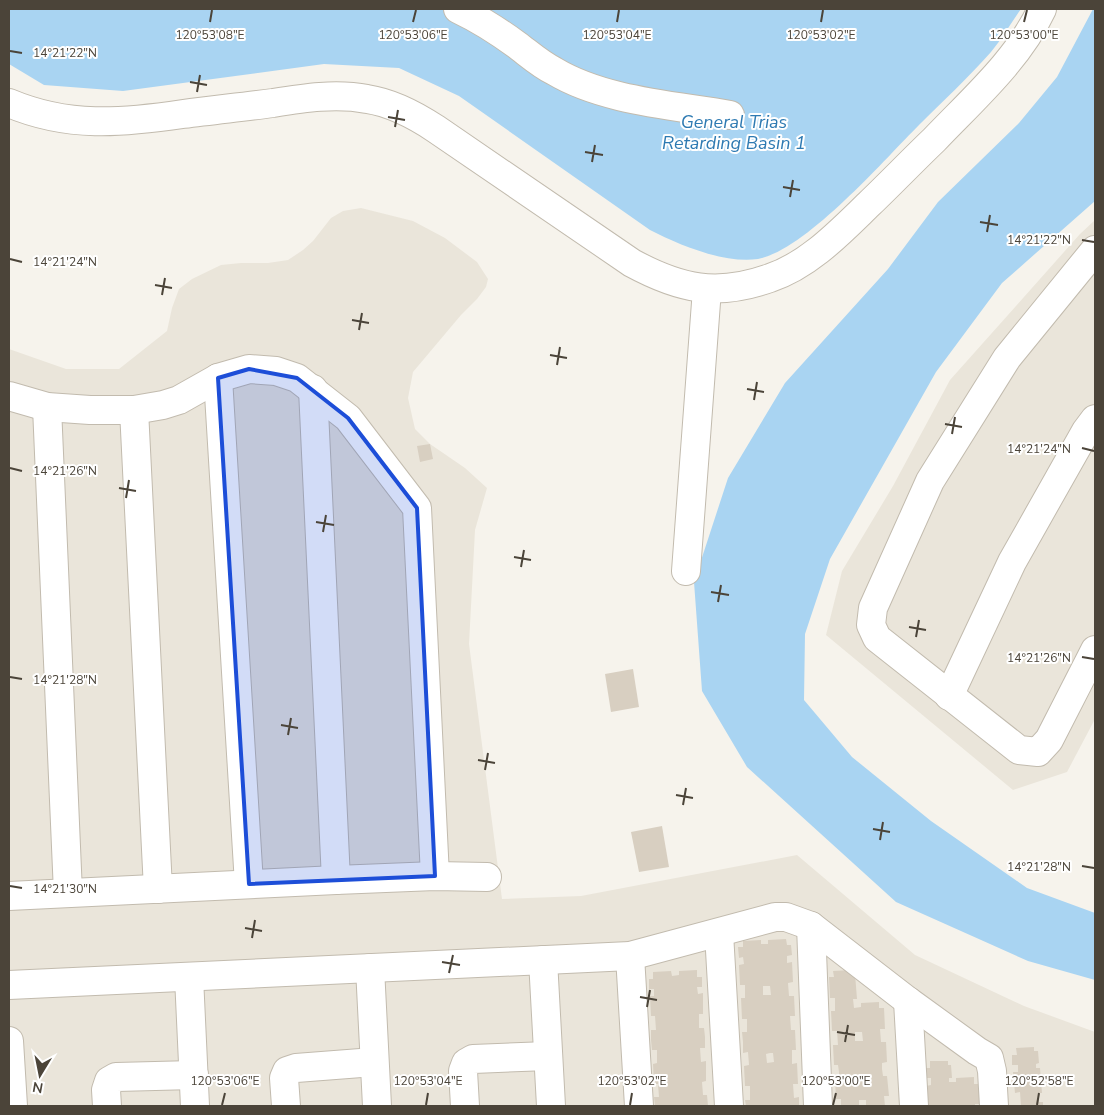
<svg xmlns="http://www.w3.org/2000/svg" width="1104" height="1115" viewBox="0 0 1104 1115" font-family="'Nunito Sans',sans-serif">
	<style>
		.residential { fill: #eae5da }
		.water { fill: #a9d4f2 }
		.building { fill: #d8cfc1; fill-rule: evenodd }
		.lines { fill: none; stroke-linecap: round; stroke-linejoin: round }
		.minor-casing { stroke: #c2bbae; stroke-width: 30 }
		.minor { stroke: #fff; stroke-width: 28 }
		.marked { fill: #1d4ed8; fill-opacity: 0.2; stroke: #1d4ed8; stroke-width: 4; stroke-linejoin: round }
		.ticks { fill: none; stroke: #4b4439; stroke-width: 2 }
		.labels { text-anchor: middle; stroke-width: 4; stroke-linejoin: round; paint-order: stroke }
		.water-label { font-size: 18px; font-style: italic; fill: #2e7ab2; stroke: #fff }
		.ticks-label { font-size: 12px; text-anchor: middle; fill: #4b4439; stroke: #fff; stroke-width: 4; stroke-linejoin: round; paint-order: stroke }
	</style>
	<rect width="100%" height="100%" fill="#f6f3ec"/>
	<!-- residential -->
	<g class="residential">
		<path d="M 361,208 L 413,221 L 445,238 L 477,262 L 488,279 L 486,287 L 477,299 L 461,315 L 413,372 L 408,398 L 415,429 L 430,444 L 465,468 L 487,488 L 475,530 L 469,644 L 502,899 L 581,896 L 797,855 L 915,955 L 1024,1006 L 1095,1032 L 1095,1106 L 9,1106 L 9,349 L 66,369 L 119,369 L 167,331 L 172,308 L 179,289 L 192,279 L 221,265 L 241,263 L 268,263 L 288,260 L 303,250 L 313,241 L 331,218 L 343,211 Z"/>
		<path d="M 1095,220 L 1095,719 L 1067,772 L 1013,790 L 826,635 L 842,571 L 893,486 L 950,380 L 1080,234 Z"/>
	</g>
	<!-- water -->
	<g class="water">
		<path d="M 9,9 L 1021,9 C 1011,23 1002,39 991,52 C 969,77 943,101 919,125 C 884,160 806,250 758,259 C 725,264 679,245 650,230 L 459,96 L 399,68 L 324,64 L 123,91 L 44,85 L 9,64 Z"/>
		<path d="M 1093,9 L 1095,9 L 1095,201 L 1002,283 L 936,372 L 830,559 L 805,634 L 804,700 L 852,757 L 931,821 L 1027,888 L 1095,913 L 1095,980 L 1028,961 L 896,902 L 747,767 L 702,691 L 694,582 L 728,478 L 785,383 L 888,269 L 938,202 L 1019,123 L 1057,77 Z"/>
	</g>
	<!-- building -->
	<g class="building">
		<path d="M 430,444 L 433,459 L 420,462 L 417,446 Z"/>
		<path d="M 633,669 L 639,707 L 611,712 L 605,674 Z"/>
		<path d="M 662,826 L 669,867 L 639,872 L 631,832 Z"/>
		<path d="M 786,939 L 787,945 L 791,945 L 792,955 L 787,956 L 787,963 L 792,962 L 793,982 L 788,983 L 789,996 L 794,996 L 795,1016 L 790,1016 L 791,1030 L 795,1030 L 796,1050 L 792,1050 L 792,1064 L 797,1063 L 798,1084 L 793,1084 L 794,1098 L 799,1097 L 799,1106 L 746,1106 L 745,1100 L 750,1100 L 750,1086 L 745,1086 L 744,1066 L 749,1065 L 748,1052 L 743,1053 L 743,1042 L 742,1032 L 747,1032 L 747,1019 L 742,1019 L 741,998 L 745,998 L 745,985 L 740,985 L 739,965 L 744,964 L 743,957 L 739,958 L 738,947 L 743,947 L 743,941 L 761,940 L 761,944 L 768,944 L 768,940 ZM 763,986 L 770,986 L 771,995 L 763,995 ZM 770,1053 L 773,1053 L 774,1062 L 767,1063 L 766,1054 Z"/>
		<path d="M 697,970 L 697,977 L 702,977 L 702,987 L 697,987 L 698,994 L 703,993 L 703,1014 L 699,1014 L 699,1028 L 704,1028 L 705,1037 L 705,1048 L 700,1048 L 701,1062 L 706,1061 L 706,1081 L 702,1082 L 703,1095 L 707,1095 L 708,1106 L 655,1106 L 654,1097 L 659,1097 L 658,1084 L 654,1084 L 653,1064 L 657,1063 L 657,1050 L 652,1050 L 651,1040 L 651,1030 L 656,1030 L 655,1016 L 651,1016 L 650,996 L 654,996 L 654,989 L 649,989 L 649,979 L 653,979 L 653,972 L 671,971 L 672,976 L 679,975 L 679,971 Z"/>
		<path d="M 852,970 L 855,974 L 857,999 L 853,999 L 854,1008 L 861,1007 L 861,1003 L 879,1002 L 879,1008 L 884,1008 L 885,1029 L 880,1029 L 881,1042 L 886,1042 L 887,1062 L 882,1063 L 882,1069 L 883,1076 L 887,1076 L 889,1096 L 884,1096 L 885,1106 L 866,1106 L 866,1100 L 859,1100 L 859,1106 L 841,1106 L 841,1099 L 836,1099 L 835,1079 L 839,1078 L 839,1072 L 838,1065 L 834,1065 L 833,1045 L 838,1045 L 837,1031 L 832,1031 L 831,1011 L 835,1011 L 835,998 L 830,998 L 829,977 L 834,977 L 833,971 ZM 855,1032 L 862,1032 L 863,1041 L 855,1041 Z"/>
		<path d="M 1034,1047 L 1034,1051 L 1038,1051 L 1039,1063 L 1036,1064 L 1036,1068 L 1040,1068 L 1042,1093 L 1038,1093 L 1039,1102 L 1043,1102 L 1043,1106 L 1021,1106 L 1020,1092 L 1015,1093 L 1013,1072 L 1018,1072 L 1018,1065 L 1012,1065 L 1012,1055 L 1017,1055 L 1016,1048 Z"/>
		<path d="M 930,1061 L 948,1061 L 948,1065 L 951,1065 L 952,1078 L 949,1078 L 949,1082 L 956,1082 L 956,1078 L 974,1077 L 974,1084 L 979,1084 L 980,1104 L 975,1104 L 975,1106 L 927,1106 L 926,1086 L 931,1085 L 931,1078 L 925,1078 L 925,1068 L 930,1068 Z"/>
	</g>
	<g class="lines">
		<defs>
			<g id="minor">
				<path d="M 458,9 C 479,19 498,31 517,45 C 529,54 540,64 554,71 C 604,101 673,105 730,115"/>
				<path d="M 9,103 C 68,128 122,123 183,114 C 213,110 243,107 273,103 C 304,98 336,93 367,99 C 393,103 415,115 436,129 L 632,263 C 680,289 717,297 770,278 C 809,265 840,232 869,204 C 891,183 912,161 934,140 C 972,100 1018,60 1042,9"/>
				<path d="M 1095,250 L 1007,358 L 930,481 L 873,608 L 871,625 L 877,638 L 1019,750 L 1038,752 L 1049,740 L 1095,650"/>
				<path d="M 218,378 L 249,884"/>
				<path d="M 313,389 L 336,880"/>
				<path d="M 9,396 L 47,407 L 90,410 L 134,410 L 163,405 L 179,400 L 218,378 L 249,369 L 276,371 L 297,378 L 348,418 L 417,508 L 435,876"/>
				<path d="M 47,407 L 68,893"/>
				<path d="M 134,410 L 158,889"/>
				<path d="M 686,571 L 707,289"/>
				<path d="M 949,696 L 1012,562 L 1086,431 L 1095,419"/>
				<path d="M 9,896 L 336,880 L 435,876 L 487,877"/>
				<path d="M 811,926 L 818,1106"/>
				<path d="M 719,933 L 729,1106"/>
				<path d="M 630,956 L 639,1106"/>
				<path d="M 543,960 L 551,1106"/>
				<path d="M 370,968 L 377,1106"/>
				<path d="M 189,977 L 195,1106"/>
				<path d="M 9,985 L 630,956 L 775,917 L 786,917 L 811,926 L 908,1001 L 977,1051 L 989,1058 L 992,1071 L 994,1106"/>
				<path d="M 908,1001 L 914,1106"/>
				<path d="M 9,1041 L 13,1106"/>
				<path d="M 107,1106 L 106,1090 L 109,1081 L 116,1077 L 194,1075"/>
				<path d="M 286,1106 L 284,1078 L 287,1071 L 296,1068 L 374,1062"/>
				<path d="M 465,1106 L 463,1071 L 466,1063 L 473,1059 L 548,1056"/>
			</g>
		</defs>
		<!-- minor casing -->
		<use href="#minor" class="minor-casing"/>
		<!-- minor -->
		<use href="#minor" class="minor"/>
	</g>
	<!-- marked area -->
	<path class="marked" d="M 249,369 L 297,378 L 348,418 L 417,508 L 435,876 L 249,884 L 218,378 Z"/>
	<!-- ticks -->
	<path class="ticks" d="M 210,22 L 212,10M 413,22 L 416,10M 617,22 L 619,10M 821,22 L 823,10M 1024,22 L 1027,10M 10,51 L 22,53M 190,82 L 207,85M 197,92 L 200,75M 388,117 L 405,120M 395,127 L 398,110M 585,152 L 603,155M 592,162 L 595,145M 783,187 L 800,190M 790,197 L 793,180M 980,222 L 998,225M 987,232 L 990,215M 1082,240 L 1094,242M 10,259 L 22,262M 155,285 L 172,288M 162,295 L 165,278M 352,320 L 369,323M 359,330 L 362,313M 550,355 L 567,358M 557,365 L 560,347M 747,389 L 764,392M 754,400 L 757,382M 945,424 L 962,427M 952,434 L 955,417M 1082,448 L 1094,451M 10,468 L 22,471M 119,488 L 136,491M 126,498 L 129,480M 316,522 L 334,525M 323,532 L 326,515M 514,557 L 531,560M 521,567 L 524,550M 711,592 L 729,595M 718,602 L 721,585M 909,627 L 926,630M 916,637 L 919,620M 1082,657 L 1094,659M 10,677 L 22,679M 281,725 L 298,728M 288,735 L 291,718M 478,760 L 495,763M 485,770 L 488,753M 676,795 L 693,798M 683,805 L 686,788M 873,829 L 890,832M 880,840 L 883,822M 1082,866 L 1094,868M 10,886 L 22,888M 245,928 L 262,931M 252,938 L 255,920M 442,962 L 460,965M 449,973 L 453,955M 640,997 L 657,1000M 647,1007 L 650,990M 837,1032 L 855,1035M 845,1042 L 848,1025M 222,1105 L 225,1093M 426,1105 L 428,1093M 630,1105 L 632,1093M 833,1105 L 836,1093M 1037,1105 L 1039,1093"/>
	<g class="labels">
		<!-- water labels -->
		<g class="water-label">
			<text x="734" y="128">General Trias<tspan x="734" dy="21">Retarding Basin 1</tspan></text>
		</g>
	</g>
	<g class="ticks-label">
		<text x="210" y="39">120°53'08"E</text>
		<text x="413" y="39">120°53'06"E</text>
		<text x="617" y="39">120°53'04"E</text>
		<text x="821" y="39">120°53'02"E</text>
		<text x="1024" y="39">120°53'00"E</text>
		<text x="65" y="57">14°21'22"N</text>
		<text x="1039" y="244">14°21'22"N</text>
		<text x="65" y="266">14°21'24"N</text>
		<text x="1039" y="453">14°21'24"N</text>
		<text x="65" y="475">14°21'26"N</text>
		<text x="1039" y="662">14°21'26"N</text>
		<text x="65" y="684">14°21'28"N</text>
		<text x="1039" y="871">14°21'28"N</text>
		<text x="65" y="893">14°21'30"N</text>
		<text x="225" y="1085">120°53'06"E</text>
		<text x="428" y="1085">120°53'04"E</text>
		<text x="632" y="1085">120°53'02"E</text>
		<text x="836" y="1085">120°53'00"E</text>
		<text x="1039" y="1085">120°52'58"E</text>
	</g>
	<!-- border -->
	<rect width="1104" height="1115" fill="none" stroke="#4b4439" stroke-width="20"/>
	<!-- north arrow -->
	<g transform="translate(40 1075) rotate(190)" stroke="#ffffff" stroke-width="4" paint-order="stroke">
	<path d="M0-4L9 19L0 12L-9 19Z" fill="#4b4439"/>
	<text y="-8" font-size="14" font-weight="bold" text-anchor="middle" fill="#4b4439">N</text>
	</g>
</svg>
